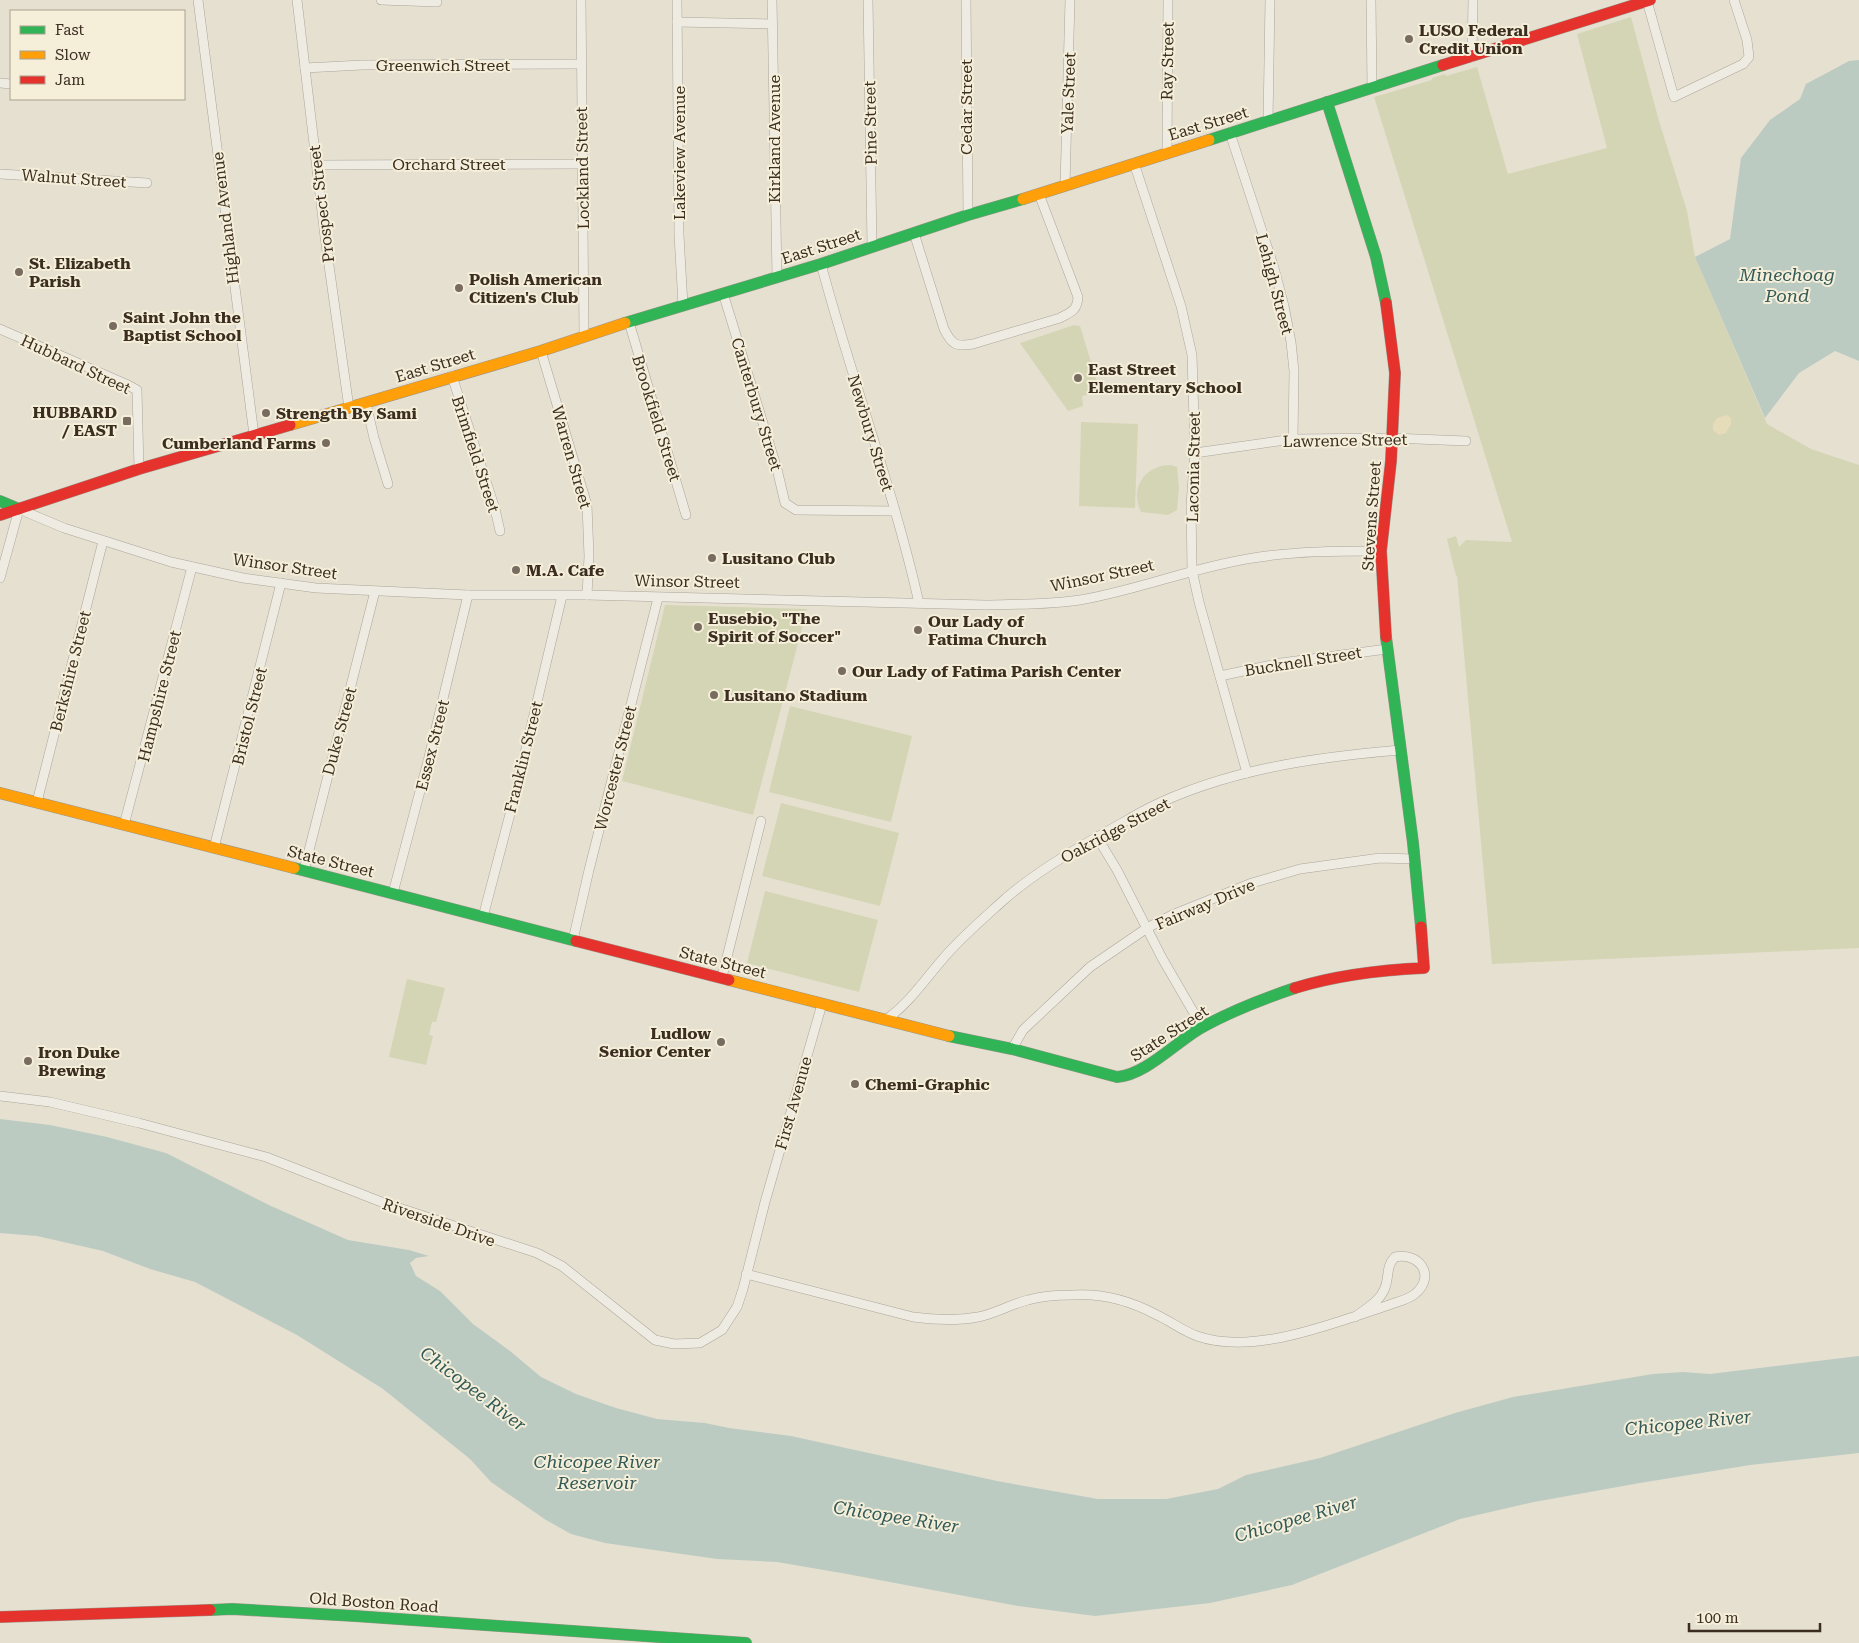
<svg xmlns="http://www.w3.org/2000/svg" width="1859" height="1643" viewBox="0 0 1859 1643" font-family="'Roboto Serif',serif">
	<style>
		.green { fill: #d4d5b4 }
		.sand { fill: #e7dcba }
		.water { fill: #bccbc2 }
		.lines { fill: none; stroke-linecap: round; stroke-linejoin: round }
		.street-casing { stroke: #aca599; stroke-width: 10 }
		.fast-casing { stroke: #9b958a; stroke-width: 12 }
		.slow-casing { stroke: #9b958a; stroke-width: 12 }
		.jam-casing { stroke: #9b958a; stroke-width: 12 }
		.street { stroke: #eeebe3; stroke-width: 9 }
		.fast { stroke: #30b455; stroke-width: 11 }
		.slow { stroke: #ff9f0a; stroke-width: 11 }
		.jam { stroke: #e5322d; stroke-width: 11 }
		.poi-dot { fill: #776c5f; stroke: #f5eed9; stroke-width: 2 }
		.labels { text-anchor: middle; stroke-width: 4; stroke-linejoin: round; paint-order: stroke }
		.poi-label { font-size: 16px; font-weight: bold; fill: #3b2e21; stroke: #f5eed9; text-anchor: start }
		.street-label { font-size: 16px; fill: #3b2e21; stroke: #f5eed9 }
		.water-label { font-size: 18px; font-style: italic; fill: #315a58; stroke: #f5eed9 }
	</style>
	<rect width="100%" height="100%" fill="#e6e0d1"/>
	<!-- green -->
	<g class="green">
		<path d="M 1631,17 L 1659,121 L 1687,211 L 1695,257 L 1767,424 L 1811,449 L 1859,465 L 1859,948 L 1492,964 L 1457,576 L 1456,576 L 1447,539 L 1456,536 L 1459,547 L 1466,540 L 1512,542 L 1374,97 L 1432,80 L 1432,78 L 1445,74 L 1446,76 L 1477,67 L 1508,174 L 1607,148 L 1577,34 Z"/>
		<path d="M 1074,325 L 1080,326 L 1100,392 L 1082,396 L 1083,406 L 1068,411 L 1020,343 Z"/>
		<path d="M 1081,422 L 1138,424 L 1135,508 L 1079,506 Z"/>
		<path d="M 1171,465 L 1177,467 L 1179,488 L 1177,510 L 1168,515 L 1141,512 C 1129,488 1145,465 1171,465 Z"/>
		<path d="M 665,605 L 807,609 L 753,815 L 622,781 Z"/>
		<path d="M 790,706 L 912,736 L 891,822 L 769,792 Z"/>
		<path d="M 781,803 L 899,833 L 880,906 L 762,876 Z"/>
		<path d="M 765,891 L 878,920 L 859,992 L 747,963 Z"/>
		<path d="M 407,979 L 445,988 L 436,1022 L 432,1022 L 429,1035 L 433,1036 L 426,1065 L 389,1057 Z"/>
	</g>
	<!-- sand -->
	<path class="sand" d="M 1726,415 L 1731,418 L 1731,424 L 1726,433 L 1719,435 L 1713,430 L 1713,424 L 1717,418 Z"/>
	<!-- water -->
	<g class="water">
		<path d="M 1859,60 L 1859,361 L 1835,351 L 1799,373 L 1765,418 L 1695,257 L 1730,239 L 1741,158 L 1770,120 L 1800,99 L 1806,84 L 1849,61 Z"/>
		<path d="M 0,1119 L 50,1125 L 107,1137 L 166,1153 L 271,1206 L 348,1240 L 409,1250 L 429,1256 L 416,1258 L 410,1263 L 416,1276 L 440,1291 L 473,1324 L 510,1351 L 541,1377 L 576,1394 L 616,1408 L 657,1419 L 705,1423 L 729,1428 L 791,1436 L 997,1481 L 1098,1499 L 1166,1499 L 1218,1489 L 1246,1475 L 1320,1458 L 1455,1413 L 1513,1397 L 1653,1374 L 1683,1372 L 1710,1374 L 1859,1356 L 1859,1453 L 1750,1465 L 1640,1483 L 1534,1502 L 1460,1519 L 1292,1585 L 1210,1603 L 1095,1616 L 1018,1606 L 847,1574 L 777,1562 L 717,1559 L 605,1543 L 571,1534 L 546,1520 L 491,1482 L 470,1459 L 383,1389 L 297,1335 L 195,1282 L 150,1269 L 103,1251 L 37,1236 L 0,1233 Z"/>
	</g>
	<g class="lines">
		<defs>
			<g id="street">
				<path d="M 198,0 L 254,435"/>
				<path d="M 297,0 L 325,237 L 349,408"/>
				<path d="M 381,0 L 437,2"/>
				<path d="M 581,0 L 584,336"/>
				<path d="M 677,0 L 679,235 L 683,305"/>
				<path d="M 772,0 L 777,277"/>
				<path d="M 868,0 L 872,246"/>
				<path d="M 966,0 L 968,215"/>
				<path d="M 1371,0 L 1372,87"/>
				<path d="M 1647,1 L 1674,97 L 1743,64 L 1749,57 L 1747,40 L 1734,0"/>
				<path d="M 677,22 L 772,24"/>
				<path d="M 1472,57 L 1473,0"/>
				<path d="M 305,68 L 362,65 L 581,64"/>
				<path d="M 0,83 L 11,84"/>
				<path d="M 1268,122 L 1270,0"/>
				<path d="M 1230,133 L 1274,268 L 1284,306 L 1291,342 L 1294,371 L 1293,439"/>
				<path d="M 1167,153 L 1168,0"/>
				<path d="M 1134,163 L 1181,306 L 1192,355 L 1195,453 L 1191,504 L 1192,570 L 1199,602 L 1247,773"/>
				<path d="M 317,165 L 582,164"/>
				<path d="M 0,174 L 147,183"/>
				<path d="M 1065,186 L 1070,0"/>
				<path d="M 914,233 L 944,329 C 952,345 956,347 973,344 L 1060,318 C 1071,312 1077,311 1078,297 L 1039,194"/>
				<path d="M 821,264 C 851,377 893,488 919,603"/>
				<path d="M 723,293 L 777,469 L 785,503 L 796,510 L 895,511"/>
				<path d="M 629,322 L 686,515"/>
				<path d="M 0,329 L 126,384 L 137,390 L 139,469"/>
				<path d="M 541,351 L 587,505 L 589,556 L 587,595"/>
				<path d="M 452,376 L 495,509 L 500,531"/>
				<path d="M 366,403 L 374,438 L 388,484"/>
				<path d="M 1195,453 L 1293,439 L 1392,438 L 1466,441"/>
				<path d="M 0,578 L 19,509 L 64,528 L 171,562 L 243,578 L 316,588 L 468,595 L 587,595 L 985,605 C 1017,604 1048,605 1080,600 C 1138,590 1194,567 1253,558 C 1296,551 1338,551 1381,551"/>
				<path d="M 1220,676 L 1281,663 L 1387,649"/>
				<path d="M 37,802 L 103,541"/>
				<path d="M 124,825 L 192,567"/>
				<path d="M 1097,837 L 1117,870 L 1162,958 L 1202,1027"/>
				<path d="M 214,848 L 281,583"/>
				<path d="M 304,870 L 375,591"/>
				<path d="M 393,893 L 428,761 L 468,595"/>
				<path d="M 483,917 L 516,791 L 562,596"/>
				<path d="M 573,940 L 589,870 L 658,598"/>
				<path d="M 722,977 L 761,821"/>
				<path d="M 887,1019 C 910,1002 923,982 941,961 C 960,938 984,918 1006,898 C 1034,874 1065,855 1097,837 C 1114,828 1130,818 1147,809 C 1224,770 1315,757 1400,750"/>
				<path d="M 1012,1049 L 1023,1030 L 1090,967 L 1147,928 L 1172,915 L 1252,883 L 1300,869 L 1380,858 L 1414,859"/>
				<path d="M 0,1096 L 50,1102 L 139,1123 L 266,1157 L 384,1203 L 537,1253 L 562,1266 L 655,1340 L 674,1344 L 700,1343 L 722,1330 L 737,1307 L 743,1289 L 765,1202 L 822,1004"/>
				<path d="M 746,1274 L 913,1317 C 935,1320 956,1321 978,1317 C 995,1314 1011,1304 1028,1300 C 1041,1296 1059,1295 1073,1295 C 1102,1293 1131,1301 1157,1315 C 1170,1321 1183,1331 1197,1336 C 1254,1356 1334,1323 1389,1305 C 1397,1302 1410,1299 1416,1293 C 1436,1275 1419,1252 1395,1257 C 1385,1267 1390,1278 1384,1290 C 1379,1302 1365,1309 1355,1317"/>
			</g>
			<g id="fast">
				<path d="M 1327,102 L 1376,257 L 1386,303"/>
				<path d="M 1209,140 L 1443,65"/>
				<path d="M 625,323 L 821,264 L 968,215 L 1023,199"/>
				<path d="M 0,501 L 19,509"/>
				<path d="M 1386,637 L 1413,843 L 1421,927"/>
				<path d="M 294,868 L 576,941"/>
				<path d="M 949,1036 L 1012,1049 L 1117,1077 C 1145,1075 1174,1044 1199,1029 C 1229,1012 1262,999 1295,988"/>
				<path d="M 210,1610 L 232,1609 L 355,1616 L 746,1643"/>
			</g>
			<g id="slow">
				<path d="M 1023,199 L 1209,140"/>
				<path d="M 290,425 L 541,351 L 625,323"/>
				<path d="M 0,793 L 294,868"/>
				<path d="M 729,980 L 949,1036"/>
			</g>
			<g id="jam">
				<path d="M 1443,65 L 1650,0"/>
				<path d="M 1386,303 L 1395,373 L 1391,461 L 1381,551 L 1386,637"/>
				<path d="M 0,515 L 139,469 L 290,425"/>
				<path d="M 576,941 L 729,980"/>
				<path d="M 1295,988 C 1337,975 1380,970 1424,968 L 1421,927"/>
				<path d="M 0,1617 L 210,1610"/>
			</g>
		</defs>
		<!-- street casing -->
		<use href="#street" class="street-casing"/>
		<!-- fast casing -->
		<use href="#fast" class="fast-casing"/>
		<!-- slow casing -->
		<use href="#slow" class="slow-casing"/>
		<!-- jam casing -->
		<use href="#jam" class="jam-casing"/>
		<!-- street -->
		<use href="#street" class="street"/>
		<!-- fast -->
		<use href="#fast" class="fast"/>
		<!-- slow -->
		<use href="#slow" class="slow"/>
		<!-- jam -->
		<use href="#jam" class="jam"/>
	</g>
	<!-- markers -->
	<g class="poi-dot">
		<circle cx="1409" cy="39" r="5"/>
		<circle cx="19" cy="272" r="5"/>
		<circle cx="459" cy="288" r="5"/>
		<circle cx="113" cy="326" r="5"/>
		<circle cx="1078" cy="378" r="5"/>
		<circle cx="266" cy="413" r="5"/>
		<rect x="122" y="416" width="10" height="10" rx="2.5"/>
		<circle cx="326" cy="443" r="5"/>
		<circle cx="712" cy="558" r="5"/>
		<circle cx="516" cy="570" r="5"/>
		<circle cx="698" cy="627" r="5"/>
		<circle cx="918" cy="630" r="5"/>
		<circle cx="842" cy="671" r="5"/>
		<circle cx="714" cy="695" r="5"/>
		<circle cx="721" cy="1042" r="5"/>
		<circle cx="28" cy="1061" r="5"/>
		<circle cx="855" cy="1084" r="5"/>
	</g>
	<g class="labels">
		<!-- poi labels -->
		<g class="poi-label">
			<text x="1419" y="36">LUSO Federal<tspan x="1419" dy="18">Credit Union</tspan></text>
			<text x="29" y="269">St. Elizabeth<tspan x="29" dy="18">Parish</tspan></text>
			<text x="469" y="285">Polish American<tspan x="469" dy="18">Citizen's Club</tspan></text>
			<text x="123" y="323">Saint John the<tspan x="123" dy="18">Baptist School</tspan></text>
			<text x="1088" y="375">East Street<tspan x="1088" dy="18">Elementary School</tspan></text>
			<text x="117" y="418" text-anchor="end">HUBBARD<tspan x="117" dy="18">/ EAST</tspan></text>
			<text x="276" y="419">Strength By Sami</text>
			<text x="316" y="449" text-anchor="end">Cumberland Farms</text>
			<text x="722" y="564">Lusitano Club</text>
			<text x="526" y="576">M.A. Cafe</text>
			<text x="708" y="624">Eusebio, "The<tspan x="708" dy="18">Spirit of Soccer"</tspan></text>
			<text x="928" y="627">Our Lady of<tspan x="928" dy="18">Fatima Church</tspan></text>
			<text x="852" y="677">Our Lady of Fatima Parish Center</text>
			<text x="724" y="701">Lusitano Stadium</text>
			<text x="711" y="1039" text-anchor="end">Ludlow<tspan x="711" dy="18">Senior Center</tspan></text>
			<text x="38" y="1058">Iron Duke<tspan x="38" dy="18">Brewing</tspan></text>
			<text x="865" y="1090">Chemi-Graphic</text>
		</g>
		<!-- street labels -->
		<g class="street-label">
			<text transform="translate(1167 61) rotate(-89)" y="6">Ray Street</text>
			<text x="443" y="71">Greenwich Street</text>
			<text transform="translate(1068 93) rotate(-88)" y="6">Yale Street</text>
			<text transform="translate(966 107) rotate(-90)" y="6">Cedar Street</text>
			<text transform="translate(870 123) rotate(-91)" y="6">Pine Street</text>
			<text transform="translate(1208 123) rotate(-17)" y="6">East Street</text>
			<text transform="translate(774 139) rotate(-90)" y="6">Kirkland Avenue</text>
			<text transform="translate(679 153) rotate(-90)" y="6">Lakeview Avenue</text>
			<text x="449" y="170">Orchard Street</text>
			<text transform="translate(582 168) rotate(-91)" y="6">Lockland Street</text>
			<text transform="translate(74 178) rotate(4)" y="6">Walnut Street</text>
			<text transform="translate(321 204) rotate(-97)" y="6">Prospect Street</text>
			<text transform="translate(225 218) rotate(-97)" y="6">Highland Avenue</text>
			<text transform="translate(821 246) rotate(-18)" y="6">East Street</text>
			<text transform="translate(1275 284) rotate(75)" y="6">Lehigh Street</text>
			<text transform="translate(76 364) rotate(25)" y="6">Hubbard Street</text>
			<text transform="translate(435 365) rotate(-17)" y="6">East Street</text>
			<text transform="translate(757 404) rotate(73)" y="6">Canterbury Street</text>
			<text transform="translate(657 418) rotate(73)" y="6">Brookfield Street</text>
			<text transform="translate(871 433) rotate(73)" y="6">Newbury Street</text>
			<text transform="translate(1345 440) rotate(-1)" y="6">Lawrence Street</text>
			<text transform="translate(476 454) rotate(72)" y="6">Brimfield Street</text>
			<text transform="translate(572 457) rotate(74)" y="6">Warren Street</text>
			<text transform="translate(1193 467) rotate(-89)" y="6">Laconia Street</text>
			<text transform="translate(1371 516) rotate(-86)" y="6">Stevens Street</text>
			<text transform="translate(285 566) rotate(8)" y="6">Winsor Street</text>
			<text transform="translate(1102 575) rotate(-12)" y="6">Winsor Street</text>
			<text transform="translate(687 581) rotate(1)" y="6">Winsor Street</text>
			<text transform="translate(1303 661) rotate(-9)" y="6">Bucknell Street</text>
			<text transform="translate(70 671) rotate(-76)" y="6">Berkshire Street</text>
			<text transform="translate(159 696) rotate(-76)" y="6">Hampshire Street</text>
			<text transform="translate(249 716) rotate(-76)" y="6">Bristol Street</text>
			<text transform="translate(339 731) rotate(-75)" y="6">Duke Street</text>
			<text transform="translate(432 745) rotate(-76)" y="6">Essex Street</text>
			<text transform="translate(523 757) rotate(-76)" y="6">Franklin Street</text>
			<text transform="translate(615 768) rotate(-76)" y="6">Worcester Street</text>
			<text transform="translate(1115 830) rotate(-28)" y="6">Oakridge Street</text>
			<text transform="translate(331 861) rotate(14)" y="6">State Street</text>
			<text transform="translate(1205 904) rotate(-23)" y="6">Fairway Drive</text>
			<text transform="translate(723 962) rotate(14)" y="6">State Street</text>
			<text transform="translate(1169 1033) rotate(-33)" y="6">State Street</text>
			<text transform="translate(793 1103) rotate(-74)" y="6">First Avenue</text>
			<text transform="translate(439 1222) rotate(19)" y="6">Riverside Drive</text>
			<text transform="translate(374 1602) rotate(4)" y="6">Old Boston Road</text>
		</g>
		<!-- water labels -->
		<g class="water-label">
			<text x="1787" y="281">Minechoag<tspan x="1787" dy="21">Pond</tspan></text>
			<text transform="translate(473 1389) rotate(37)" y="6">Chicopee River</text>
			<text transform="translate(1688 1423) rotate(-6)" y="6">Chicopee River</text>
			<text x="597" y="1468">Chicopee River<tspan x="597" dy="21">Reservoir</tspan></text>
			<text transform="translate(896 1517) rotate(9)" y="6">Chicopee River</text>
			<text transform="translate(1296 1519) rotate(-16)" y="6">Chicopee River</text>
		</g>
	</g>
	<!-- legend -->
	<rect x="10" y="10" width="175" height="90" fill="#f5eed9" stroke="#aba18f"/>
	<rect x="20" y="26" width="25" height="8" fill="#30b455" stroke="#aba18f"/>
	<text x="55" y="35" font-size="15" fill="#3b2e21">Fast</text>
	<rect x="20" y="51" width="25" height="8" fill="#ff9f0a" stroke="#aba18f"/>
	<text x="55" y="60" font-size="15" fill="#3b2e21">Slow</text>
	<rect x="20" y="76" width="25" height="8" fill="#e5322d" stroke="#aba18f"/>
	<text x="55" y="85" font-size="15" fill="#3b2e21">Jam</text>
	<!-- scale -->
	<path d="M1689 1623v8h131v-8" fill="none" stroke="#3b2e21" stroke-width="2.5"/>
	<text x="1696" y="1623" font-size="15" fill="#3b2e21" stroke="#f5eed9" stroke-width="4" paint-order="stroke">100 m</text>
</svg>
